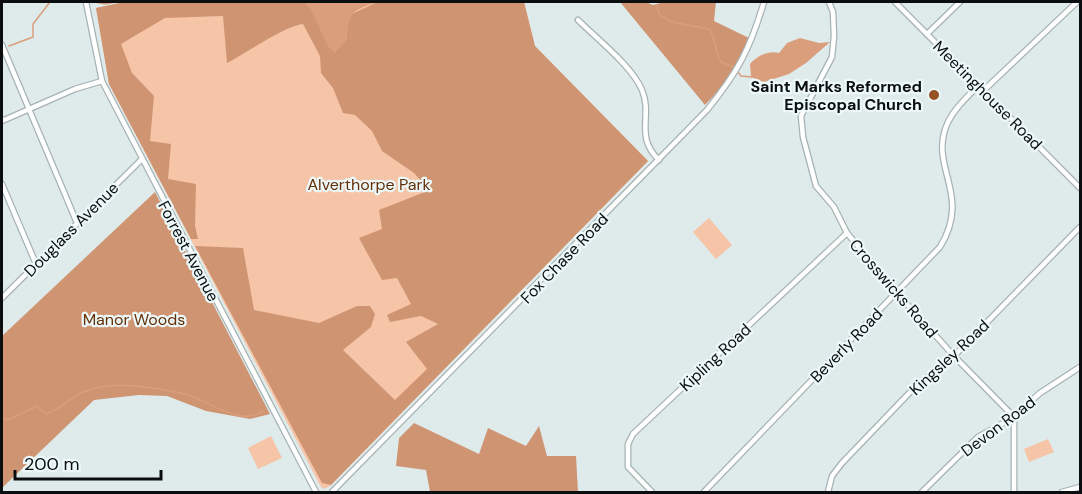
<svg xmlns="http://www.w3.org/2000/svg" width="1082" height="494" viewBox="0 0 1082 494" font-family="'DM Sans',sans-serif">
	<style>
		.green { fill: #f6c4a7 }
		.forest { fill: #cf9573 }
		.water { fill: #da9e7c }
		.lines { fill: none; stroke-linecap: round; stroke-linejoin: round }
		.stream { stroke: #da9e7c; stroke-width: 1.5 }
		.minor-casing { stroke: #a7b2b2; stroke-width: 7 }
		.minor { stroke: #fff; stroke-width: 4.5 }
		.poi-dot { fill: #975226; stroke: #ecf8f9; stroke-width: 2 }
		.labels { text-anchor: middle; stroke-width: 4.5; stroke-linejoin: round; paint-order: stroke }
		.poi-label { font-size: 16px; font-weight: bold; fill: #0a0e0e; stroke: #ecf8f9; text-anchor: end }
		.street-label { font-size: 16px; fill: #0a0e0e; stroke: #ecf8f9 }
		.park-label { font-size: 16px; fill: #652f06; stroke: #ecf8f9 }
	</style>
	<rect width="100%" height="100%" fill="#dfebeb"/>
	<!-- green -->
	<g class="green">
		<path d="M 124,2 L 524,2 L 535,46 L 648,161 L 331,485 L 325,489 L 321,487 L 109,84 L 96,8 Z"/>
		<path d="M 709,218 L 732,245 L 716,259 L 693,232 Z"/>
		<path d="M 271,436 L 282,458 L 258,469 L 248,448 Z"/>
		<path d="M 1048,439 L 1054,452 L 1029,462 L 1024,449 Z"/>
	</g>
	<!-- forest -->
	<g class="forest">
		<path d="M 124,2 L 306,2 L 317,18 L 321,31 L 347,40 L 347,20 L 352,14 L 377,2 L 524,2 L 535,46 L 648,161 L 331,485 L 322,483 L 195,246 L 243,248 L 254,310 L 319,323 L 357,306 L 370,306 L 375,314 L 371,327 L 343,350 L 395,400 L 427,369 L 406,342 L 438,324 L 421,316 L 390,322 L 387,315 L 411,304 L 397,278 L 382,280 L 359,238 L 382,229 L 379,210 L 430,190 L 414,173 L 382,151 L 372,131 L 355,115 L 343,113 L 333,88 L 321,73 L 320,56 L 303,24 C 285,26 246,53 227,63 L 223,16 L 165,18 L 121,44 L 132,73 L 154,96 L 150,141 L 171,144 L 168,179 L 196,184 L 195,226 L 198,239 L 191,239 L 109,84 L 96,8 Z"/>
		<path d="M 620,2 L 646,2 L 653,5 L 664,2 L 716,2 L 714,21 L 749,38 C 738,64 725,85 705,105 Z"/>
		<path d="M 155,192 L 270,414 L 250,419 L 206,411 L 167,396 L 139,395 L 94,400 L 3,487 L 2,336 Z"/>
		<path d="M 414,423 L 479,454 L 488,428 L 526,446 L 539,426 L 547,456 L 576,456 L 578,492 L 430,492 L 426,470 L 396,466 L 399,438 Z"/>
	</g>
	<!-- water -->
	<g class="water">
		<path d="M 307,2 L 377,2 C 351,11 348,13 347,40 L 335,53 L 329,48 Z"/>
		<path d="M 800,38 L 819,43 L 830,42 L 806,63 L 789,74 L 764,82 L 751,77 L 750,64 C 757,56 769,50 779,53 L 787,43 Z"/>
	</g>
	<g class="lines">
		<!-- stream -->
		<g class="stream">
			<path d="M 95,2 L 105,4 L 116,2"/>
			<path d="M 656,5 L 660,15 L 672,22 L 709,29 C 717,40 714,51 721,62 L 736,68"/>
			<path d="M 9,46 L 33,37 L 33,24 L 50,2"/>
			<path d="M 738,72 L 741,76 L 752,77"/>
			<path d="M 2,418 L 8,420 L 37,406 L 46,414 C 64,408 67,399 81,393 C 111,379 150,387 181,393 C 207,398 237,428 263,411"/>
		</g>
		<defs>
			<g id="minor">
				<path d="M 86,2 L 102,81 L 316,492"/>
				<path d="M 829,2 L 833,12 L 834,36 L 832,57 L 801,116 L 803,137 L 816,186 L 834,207 L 847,233 L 896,292 L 954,356 L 1014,417 L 1014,492"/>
				<path d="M 895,2 L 1080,188"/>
				<path d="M 578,20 C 596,38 632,66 642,90 C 653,116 634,136 659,160"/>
				<path d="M 927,34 L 960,2"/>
				<path d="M 2,45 L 77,223"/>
				<path d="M 983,91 L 1077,2"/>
				<path d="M 2,121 L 75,89 L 102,81"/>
				<path d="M 2,184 L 36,264"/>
				<path d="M 2,298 L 141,160"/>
				<path d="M 332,492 L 707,110 C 738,72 750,49 764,2"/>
				<path d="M 652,492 L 628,467 L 628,444 L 633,434 L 847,233"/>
				<path d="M 704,492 L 940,247 C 973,193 927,167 948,122 C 955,108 967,97 978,86"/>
				<path d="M 828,492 L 832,476 L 842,463 L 916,386 L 954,356 L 1080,227"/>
				<path d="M 922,492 L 978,437 L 1014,417 L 1040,393 L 1080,367"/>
				<path d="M 1062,492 L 1080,487"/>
			</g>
		</defs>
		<!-- minor casing -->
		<use href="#minor" class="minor-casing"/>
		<!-- minor -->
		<use href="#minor" class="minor"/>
	</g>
	<!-- markers -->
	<circle class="poi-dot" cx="934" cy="95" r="6"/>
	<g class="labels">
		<!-- poi labels -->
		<g class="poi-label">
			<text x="922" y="92">Saint Marks Reformed<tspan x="922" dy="18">Episcopal Church</tspan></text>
		</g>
		<!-- street labels -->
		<g class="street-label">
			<text transform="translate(988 95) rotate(45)" y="6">Meetinghouse Road</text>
			<text transform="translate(71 229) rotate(-45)" y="6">Douglass Avenue</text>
			<text transform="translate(189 251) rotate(62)" y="6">Forrest Avenue</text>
			<text transform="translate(564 258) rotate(-46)" y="6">Fox Chase Road</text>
			<text transform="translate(894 288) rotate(49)" y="6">Crosswicks Road</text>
			<text transform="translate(846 345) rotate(-46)" y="6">Beverly Road</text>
			<text transform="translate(715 357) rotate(-43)" y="6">Kipling Road</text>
			<text transform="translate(949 357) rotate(-43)" y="6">Kingsley Road</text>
			<text transform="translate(998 426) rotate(-37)" y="6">Devon Road</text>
		</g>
		<!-- park labels -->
		<g class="park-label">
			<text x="369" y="190">Alverthorpe Park</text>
			<text x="134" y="325">Manor Woods</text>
		</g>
	</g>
	<!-- border -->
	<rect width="1082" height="494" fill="none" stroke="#0a0e0e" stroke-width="6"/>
	<!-- scale -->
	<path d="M15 470v9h146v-9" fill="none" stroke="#0a0e0e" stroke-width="3"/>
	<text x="24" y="470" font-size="18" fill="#0a0e0e" stroke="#ecf8f9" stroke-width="4.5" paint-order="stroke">200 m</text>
</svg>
